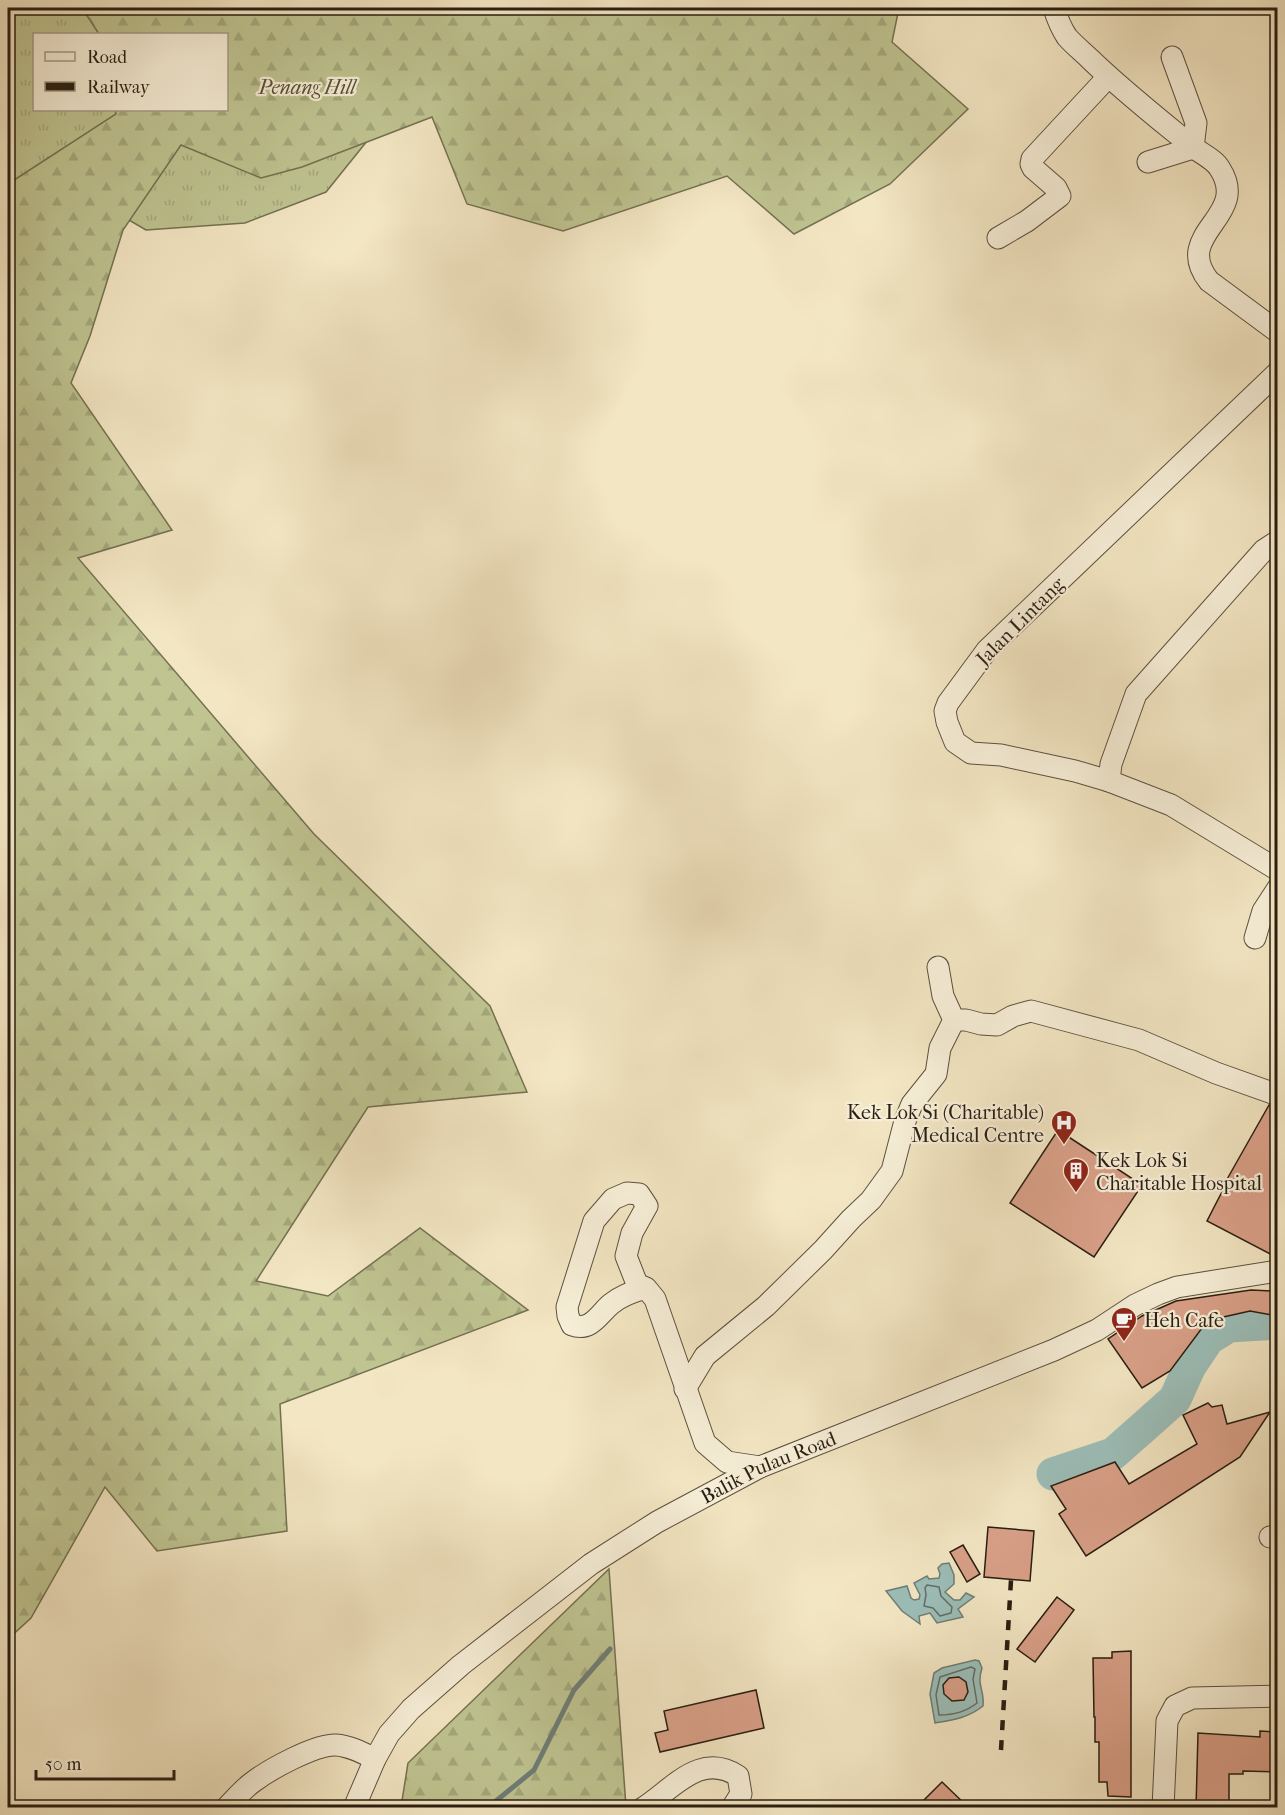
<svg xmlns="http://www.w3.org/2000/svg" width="1285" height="1815" viewBox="0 0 1285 1815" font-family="'IM FELL French Canon',serif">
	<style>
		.grass { fill: url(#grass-tufts); stroke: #747152; stroke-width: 1.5; fill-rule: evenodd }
		.forest { fill: url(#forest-firs); stroke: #747152; stroke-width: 1.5 }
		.water { fill: #9cbeb8; stroke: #6e7e76; stroke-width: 1.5 }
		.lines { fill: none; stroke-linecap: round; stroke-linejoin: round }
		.shore { stroke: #626e65; stroke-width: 1.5 }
		.stream { stroke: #6e7e76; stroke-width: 5 }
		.river { stroke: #9cbeb8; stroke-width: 33 }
		.building { fill: #d9a088; stroke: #291e12; stroke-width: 1.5 }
		.minor-casing { stroke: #5c503e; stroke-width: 23 }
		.minor { stroke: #f7efd8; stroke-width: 21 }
		.rail { stroke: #291e12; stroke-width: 4.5; stroke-dasharray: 10 10; stroke-linecap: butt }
		.labels { text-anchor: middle; stroke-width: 4.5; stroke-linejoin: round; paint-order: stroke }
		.park-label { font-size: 20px; font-style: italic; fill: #565038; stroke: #f7efd8 }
		.street-label { font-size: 20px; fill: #291e12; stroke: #f7efd8 }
		.poi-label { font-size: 20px; fill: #291e12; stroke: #f7efd8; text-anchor: start }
	</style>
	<defs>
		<pattern id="grass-tufts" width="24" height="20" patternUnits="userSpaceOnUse" patternTransform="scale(1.5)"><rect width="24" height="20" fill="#bfc491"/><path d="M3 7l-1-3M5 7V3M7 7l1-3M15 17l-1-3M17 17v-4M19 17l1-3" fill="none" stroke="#a4a87c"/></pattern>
		<pattern id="forest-firs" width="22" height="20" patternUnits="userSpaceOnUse" patternTransform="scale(1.5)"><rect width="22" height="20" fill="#bfc491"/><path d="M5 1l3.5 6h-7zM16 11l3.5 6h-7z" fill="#a4a87c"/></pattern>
	</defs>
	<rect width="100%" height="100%" fill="#f3e6c3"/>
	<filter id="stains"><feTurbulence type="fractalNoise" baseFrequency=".00333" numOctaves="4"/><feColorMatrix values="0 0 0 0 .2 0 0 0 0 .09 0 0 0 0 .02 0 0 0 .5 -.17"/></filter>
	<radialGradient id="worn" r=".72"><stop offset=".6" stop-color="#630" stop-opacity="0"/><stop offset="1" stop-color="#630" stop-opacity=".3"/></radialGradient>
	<!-- grass -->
	<path class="grass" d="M 8,8 L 501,8 L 380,125 L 326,192 L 245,223 L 146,230 L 93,199 L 8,219 ZM 34,34 L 226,34 L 226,110 L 34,110 Z"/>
	<!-- forest -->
	<g class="forest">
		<path d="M 82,8 L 899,8 L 892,42 L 968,109 L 890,184 L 794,234 L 727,176 L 563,231 L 467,204 L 432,117 L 302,167 L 261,178 L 181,145 L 123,230 L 90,336 L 71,383 L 172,530 L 78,558 L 314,834 L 490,1006 L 527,1092 L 368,1107 L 256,1281 L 328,1296 L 420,1228 L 528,1310 L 280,1404 L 287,1531 L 157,1551 L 105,1487 L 31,1618 L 8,1639 L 8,184 L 116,114 L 115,110 L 226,110 L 226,34 L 99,34 Z"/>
		<path d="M 609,1569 L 626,1807 L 401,1807 L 408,1763 Z"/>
	</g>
	<!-- water -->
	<g class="water">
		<path d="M 949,1563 L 954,1575 L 954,1584 L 945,1592 L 954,1600 L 960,1600 L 966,1593 L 974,1597 L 958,1609 L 963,1617 L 937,1623 L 930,1613 L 919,1616 L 920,1624 L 902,1611 L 886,1591 L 907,1586 L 911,1598 L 914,1600 L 919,1599 L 920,1595 L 914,1583 L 927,1576 L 929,1579 L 939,1578 L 940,1574 L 938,1568 L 942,1564 Z"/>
		<path d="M 975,1660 L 979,1661 L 982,1668 C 976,1686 985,1690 983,1706 C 968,1718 953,1720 935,1723 L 930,1694 L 934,1673 L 942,1668 Z"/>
	</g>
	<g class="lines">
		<!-- shore -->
		<g class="shore">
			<path d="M 927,1585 L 939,1587 L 941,1596 L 952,1607 L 951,1613 L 940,1616 L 933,1608 L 924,1606 L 926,1595 L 925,1588 Z"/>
			<path d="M 971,1667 L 975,1669 L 973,1679 L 977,1703 C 967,1711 953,1715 939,1715 L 936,1695 L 940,1677 Z"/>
		</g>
		<!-- stream -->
		<path class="stream" d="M 493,1808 L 496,1801 L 534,1770 L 574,1690 L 610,1649"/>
		<!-- river -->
		<path class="river" d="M 1053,1474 L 1113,1454 L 1147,1424 L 1175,1399 L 1190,1366 L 1208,1339 L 1229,1326 L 1278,1323"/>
	</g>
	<!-- building -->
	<g class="building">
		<path d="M 1269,1105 L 1278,1107 L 1278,1258 L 1207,1221 L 1227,1182 L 1226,1181 Z"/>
		<path d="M 1058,1130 L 1142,1185 L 1094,1257 L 1010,1203 Z"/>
		<path d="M 1251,1290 L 1274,1291 L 1272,1315 L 1250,1311 L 1219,1318 L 1202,1328 L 1170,1371 L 1142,1388 L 1108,1339 L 1142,1316 L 1176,1301 Z"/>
		<path d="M 1208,1403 L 1212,1407 L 1222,1405 L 1227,1424 L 1270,1412 L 1240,1457 L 1086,1556 L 1059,1514 L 1066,1509 L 1051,1486 L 1115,1462 L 1129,1484 L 1197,1444 L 1183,1415 Z"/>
		<path d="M 988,1527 L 1034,1531 L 1030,1581 L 984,1577 Z"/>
		<path d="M 963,1545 L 980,1574 L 967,1582 L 950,1552 Z"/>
		<path d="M 1057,1597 L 1074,1610 L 1035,1662 L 1017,1649 Z"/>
		<path d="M 1131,1651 L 1131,1797 L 1108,1796 L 1107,1782 L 1099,1782 L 1099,1742 L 1095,1742 L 1095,1717 L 1094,1717 L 1093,1658 L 1112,1658 L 1112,1652 Z"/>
		<path d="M 959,1677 L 966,1682 L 968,1692 L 964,1700 L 952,1701 L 944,1694 L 943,1685 L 949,1678 Z"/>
		<path d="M 756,1690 L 764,1728 L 660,1752 L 655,1733 L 668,1730 L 664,1711 Z"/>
		<path d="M 1260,1731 L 1278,1732 L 1278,1772 L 1243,1771 L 1243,1774 L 1229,1774 L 1229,1808 L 1196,1808 L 1198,1733 L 1260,1737 Z"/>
		<path d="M 942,1782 L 969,1808 L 916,1808 Z"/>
	</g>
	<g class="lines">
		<defs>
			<g id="minor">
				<path d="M 1054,8 C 1057,18 1061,28 1067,37 C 1074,45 1083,52 1090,59 C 1121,89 1155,116 1188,143 C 1197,152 1214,158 1220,169 C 1251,217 1171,233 1209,281 L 1278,332"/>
				<path d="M 1148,162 L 1193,148 L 1196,123 L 1172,57"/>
				<path d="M 998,238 L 1027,221 L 1060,196 L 1056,188 L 1033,168 L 1031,164 L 1032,159 L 1108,77"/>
				<path d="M 1278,372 L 987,650 L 948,703 L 945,711 L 947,722 L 955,742 L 971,753 L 1001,755 L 1075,771 L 1109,781 L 1171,805 L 1278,870"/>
				<path d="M 1109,781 L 1111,764 L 1136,694 L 1264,550 L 1278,541"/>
				<path d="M 1255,938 L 1263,911 L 1278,888"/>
				<path d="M 938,967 L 943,996 L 954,1020 L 966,1020 L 981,1024 L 997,1025 L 1013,1016 L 1031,1011 L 1139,1040 L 1216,1073 L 1278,1095"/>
				<path d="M 646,1288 C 634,1291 622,1295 611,1304 C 599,1314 591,1332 572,1325 L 568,1316 L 567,1307 L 594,1221 L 613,1199 L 627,1193 L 639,1194 L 647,1206 L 632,1233 L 626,1256 L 637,1284 L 646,1288 L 655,1299 L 705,1443 L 727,1462 L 760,1467"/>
				<path d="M 685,1389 L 705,1356 L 766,1306 L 823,1250 L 851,1219 L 871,1200 L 892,1171 L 905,1121 L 912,1104 L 936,1074 L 940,1048 L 954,1020"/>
				<path d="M 1270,1537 L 1278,1536"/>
				<path d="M 226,1808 C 235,1799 243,1789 253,1782 C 270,1769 316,1744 336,1745 C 350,1746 363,1753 375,1759"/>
				<path id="s1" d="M 354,1808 L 375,1759 L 389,1734 L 411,1709 L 461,1665 L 591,1564 L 657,1522 L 760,1467 L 1054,1350 L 1097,1330 L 1135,1305 L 1158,1294 L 1177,1287 L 1278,1271"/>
				<path d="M 643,1808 C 673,1789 700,1751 738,1776 L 741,1794 L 732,1808"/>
				<path d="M 1163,1808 L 1167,1721 L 1175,1706 L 1192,1698 L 1278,1696"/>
			</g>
		</defs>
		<!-- minor casing -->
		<use href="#minor" class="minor-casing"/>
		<!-- minor -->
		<use href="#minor" class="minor"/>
		<!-- rail -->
		<path class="rail" d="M 1001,1750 L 1011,1580"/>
	</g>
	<!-- icons -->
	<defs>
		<symbol id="hospital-pin" viewBox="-11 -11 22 30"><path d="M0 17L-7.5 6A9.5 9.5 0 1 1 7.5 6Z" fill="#8f2418" stroke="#f7efd8"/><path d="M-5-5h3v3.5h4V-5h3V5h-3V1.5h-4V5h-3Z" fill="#fff"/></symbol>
		<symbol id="building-pin" viewBox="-11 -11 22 30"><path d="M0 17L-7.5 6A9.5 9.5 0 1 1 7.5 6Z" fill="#8f2418" stroke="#f7efd8"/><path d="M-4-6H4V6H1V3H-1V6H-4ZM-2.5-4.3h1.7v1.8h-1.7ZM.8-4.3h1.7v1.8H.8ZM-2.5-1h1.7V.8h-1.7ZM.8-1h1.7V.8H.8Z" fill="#fff"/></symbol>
		<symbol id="cafe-pin" viewBox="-11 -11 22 30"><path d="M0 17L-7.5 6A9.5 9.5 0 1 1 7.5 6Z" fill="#8f2418" stroke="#f7efd8"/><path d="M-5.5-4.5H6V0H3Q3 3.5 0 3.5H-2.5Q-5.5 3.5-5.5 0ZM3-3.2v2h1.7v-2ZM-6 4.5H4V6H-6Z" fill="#fff"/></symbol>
	</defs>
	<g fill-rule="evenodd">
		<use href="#hospital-pin" x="1049" y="1108" width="30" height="40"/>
		<use href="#building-pin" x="1061" y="1156" width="30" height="40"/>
		<use href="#cafe-pin" x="1109" y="1305" width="30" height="40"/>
	</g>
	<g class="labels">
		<!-- park labels -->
		<g class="park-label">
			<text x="307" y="94">Penang Hill</text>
		</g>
		<!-- street labels -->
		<g class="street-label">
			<text transform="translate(1020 621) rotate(-45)" y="7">Jalan Lintang</text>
			<text dy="7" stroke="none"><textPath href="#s1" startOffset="549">Balik Pulau Road</textPath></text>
		</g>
		<!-- poi labels -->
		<g class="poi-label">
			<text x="1044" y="1119" text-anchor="end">Kek Lok Si (Charitable)<tspan x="1044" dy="23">Medical Centre</tspan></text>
			<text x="1096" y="1167">Kek Lok Si<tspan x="1096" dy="23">Charitable Hospital</tspan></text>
			<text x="1144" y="1327">Heh Cafe</text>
		</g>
	</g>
	<!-- margin -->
	<rect width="1285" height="1815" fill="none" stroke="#f3e6c3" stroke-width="30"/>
	<rect x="9" y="9" width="1267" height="1797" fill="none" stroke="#291e12" stroke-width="3"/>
	<rect x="15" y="15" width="1255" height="1785" fill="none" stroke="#291e12" stroke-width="1.5"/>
	<!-- legend -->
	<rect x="33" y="33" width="195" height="78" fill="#f7efd8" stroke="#a59b89" stroke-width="1.5"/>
	<rect x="45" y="52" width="30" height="9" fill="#f7efd8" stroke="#a59b89" stroke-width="1.5"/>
	<text x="87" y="63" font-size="18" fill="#291e12">Road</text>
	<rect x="45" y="82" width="30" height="9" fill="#291e12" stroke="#a59b89" stroke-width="1.5"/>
	<text x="87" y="93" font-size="18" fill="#291e12">Railway</text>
	<!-- scale -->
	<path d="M36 1770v9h138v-9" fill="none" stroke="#291e12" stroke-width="3"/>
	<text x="45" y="1770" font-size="18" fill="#291e12" stroke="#f7efd8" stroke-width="4.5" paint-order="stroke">50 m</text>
	<rect width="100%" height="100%" filter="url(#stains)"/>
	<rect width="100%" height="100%" fill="url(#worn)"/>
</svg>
